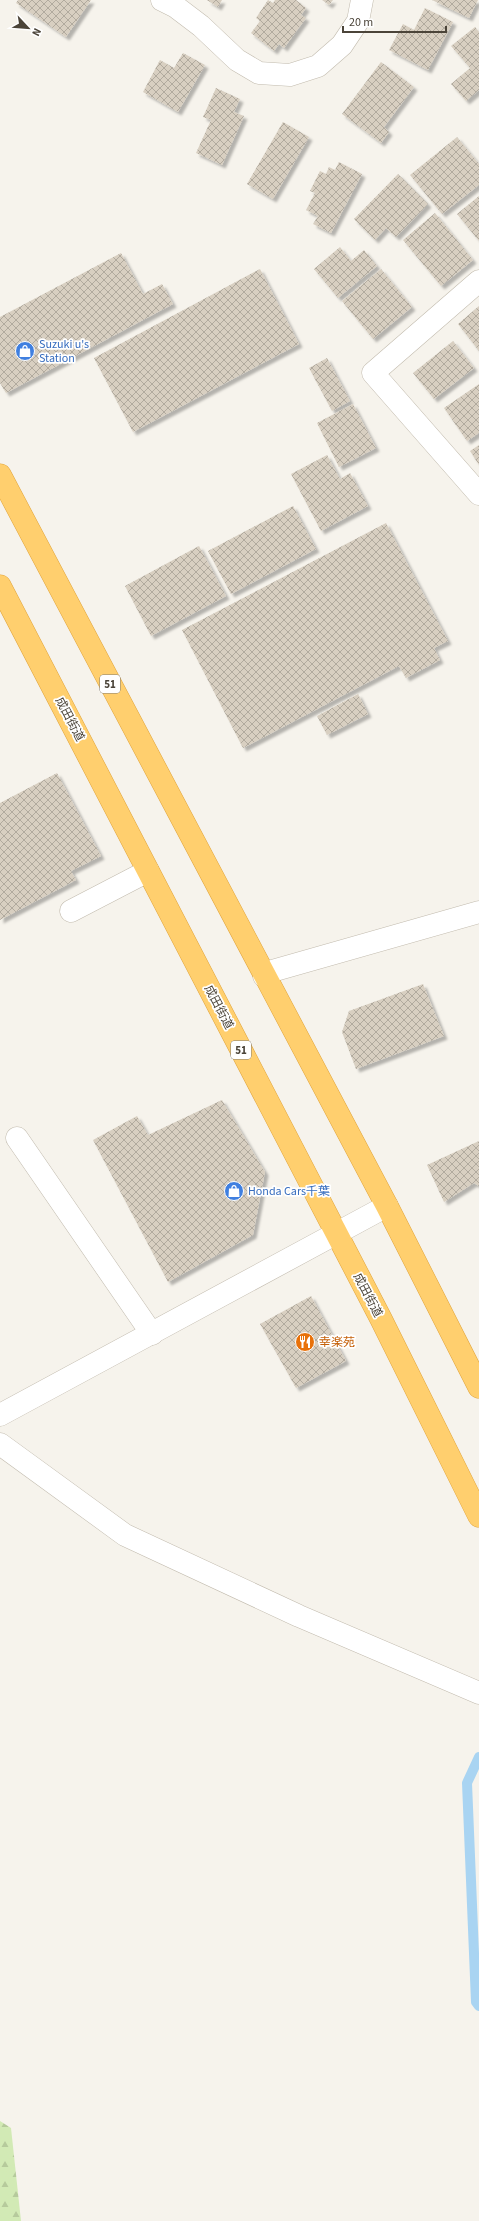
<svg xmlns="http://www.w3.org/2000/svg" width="479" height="2221" viewBox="0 0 479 2221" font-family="'Source Sans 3','Noto Sans JP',sans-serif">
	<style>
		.forest { fill: url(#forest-firs) }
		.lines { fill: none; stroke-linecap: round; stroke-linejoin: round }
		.stream { stroke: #a9d4f2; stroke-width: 10 }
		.building { fill: url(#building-cross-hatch); filter: url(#shadow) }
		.minor-casing { stroke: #c2bbae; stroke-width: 23 }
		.highway-casing { stroke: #e0a43c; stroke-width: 23 }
		.minor { stroke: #fff; stroke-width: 22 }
		.highway { stroke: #ffcf6e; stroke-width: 22 }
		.labels { text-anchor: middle; stroke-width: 3.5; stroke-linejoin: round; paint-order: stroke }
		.shield { fill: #fff; stroke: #817c74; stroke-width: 1 }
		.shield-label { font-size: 11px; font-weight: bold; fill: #4b4439 }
		.shop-label { font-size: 12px; fill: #366cbe; stroke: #fff; text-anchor: start }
		.street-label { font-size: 12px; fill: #4b4439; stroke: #fff }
		.food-label { font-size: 12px; fill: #c56008; stroke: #fff; text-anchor: start }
	</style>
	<defs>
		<pattern id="forest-firs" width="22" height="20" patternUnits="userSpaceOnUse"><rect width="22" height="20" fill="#d2eab5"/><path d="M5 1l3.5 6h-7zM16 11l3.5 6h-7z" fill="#b6ca9c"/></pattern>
		<pattern id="building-cross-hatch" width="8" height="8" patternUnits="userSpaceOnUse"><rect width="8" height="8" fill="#d8cfc1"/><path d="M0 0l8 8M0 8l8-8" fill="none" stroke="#b1aa9e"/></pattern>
		<filter id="shadow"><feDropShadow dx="3.5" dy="3.5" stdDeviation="1" flood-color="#0004"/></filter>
	</defs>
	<rect width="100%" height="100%" fill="#f6f3ec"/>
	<!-- forest -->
	<path class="forest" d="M 0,2121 L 11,2128 L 21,2221 L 0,2221 Z"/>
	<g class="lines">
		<!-- stream -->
		<path class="stream" d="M 479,1757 L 467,1783 L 476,2002 L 479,2006"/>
	</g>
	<!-- building -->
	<g class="building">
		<path d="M 18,0 L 91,0 L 66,37 L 16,3 Z"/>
		<path d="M 207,0 L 222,0 L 218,7 Z"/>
		<path d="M 268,0 L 273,3 L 275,0 L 296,0 L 306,8 L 301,15 L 306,18 L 284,48 L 279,44 L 274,51 L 251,33 L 260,21 L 256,18 Z"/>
		<path d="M 322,0 L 333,0 L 329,5 Z"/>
		<path d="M 432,0 L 478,0 L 469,18 Z"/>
		<path d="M 425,8 L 453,22 L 428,70 L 389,50 L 403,24 L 414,30 Z"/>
		<path d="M 475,27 L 479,32 L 479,90 L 466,101 L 451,84 L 470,68 L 451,46 Z"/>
		<path d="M 183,53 L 205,65 L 178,112 L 143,92 L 160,60 L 174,68 Z"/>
		<path d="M 381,62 L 414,87 L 384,127 L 389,132 L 381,143 L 342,114 Z"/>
		<path d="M 216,88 L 240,99 L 234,112 L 244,116 L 222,165 L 196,153 L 211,120 L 203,117 Z"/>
		<path d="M 283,122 L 309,137 L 273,199 L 247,184 Z"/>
		<path d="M 457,137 L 479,164 L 479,185 L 442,214 L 410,175 Z"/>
		<path d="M 339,162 L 362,174 L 331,233 L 313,224 L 318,216 L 306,210 L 315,193 L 310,191 L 320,171 L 326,174 L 329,167 L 335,170 Z"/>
		<path d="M 398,174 L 428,204 L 396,237 L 386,228 L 375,240 L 354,219 Z"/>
		<path d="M 479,196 L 479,241 L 457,214 Z"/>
		<path d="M 435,213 L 473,260 L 441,286 L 403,240 Z"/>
		<path d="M 340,247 L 351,261 L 364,250 L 377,266 L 338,298 L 314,269 Z"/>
		<path d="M 121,253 L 143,294 L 162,284 L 173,304 L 6,393 L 0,383 L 0,317 Z"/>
		<path d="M 260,269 L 299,344 L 133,432 L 94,358 Z"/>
		<path d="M 381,269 L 412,307 L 373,339 L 342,301 Z"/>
		<path d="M 479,306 L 479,351 L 458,324 Z"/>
		<path d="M 453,341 L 474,368 L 434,399 L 413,373 Z"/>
		<path d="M 327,358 L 350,401 L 332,411 L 309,368 Z"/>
		<path d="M 479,384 L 479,433 L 467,441 L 444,408 Z"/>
		<path d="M 353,404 L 376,448 L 339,467 L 317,423 Z"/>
		<path d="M 479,445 L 479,465 L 470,451 Z"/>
		<path d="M 327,455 L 340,479 L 350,473 L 368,506 L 321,531 L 291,474 Z"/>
		<path d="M 293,506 L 316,549 L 231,594 L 208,551 Z"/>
		<path d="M 386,523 L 448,641 L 434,648 L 440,660 L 406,678 L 399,666 L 243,748 L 182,630 Z"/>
		<path d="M 199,546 L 226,596 L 151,636 L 125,586 Z"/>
		<path d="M 358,694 L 368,714 L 327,735 L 317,716 Z"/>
		<path d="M 57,773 L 101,856 L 71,871 L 76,880 L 0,920 L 0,803 Z"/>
		<path d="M 423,984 L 444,1036 L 356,1069 L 342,1032 L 349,1011 Z"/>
		<path d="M 222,1100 L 265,1172 L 253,1235 L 168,1282 L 93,1140 L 137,1116 L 148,1135 Z"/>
		<path d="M 479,1141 L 479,1186 L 474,1183 L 444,1202 L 427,1165 Z"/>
		<path d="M 311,1296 L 346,1361 L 296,1388 L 260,1324 Z"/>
	</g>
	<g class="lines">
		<defs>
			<g id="minor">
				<path d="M 162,0 L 176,7 L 201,26 L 237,60 L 259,73 L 290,75 L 318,66 L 342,45 L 358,21 L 362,0"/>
				<path d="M 479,281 L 373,373 L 479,494"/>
				<path d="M 71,911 L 148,871"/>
				<path d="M 264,976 L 272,971 L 479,912"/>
				<path d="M 17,1138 L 152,1334"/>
				<path d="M 0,1415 L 387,1206"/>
				<path d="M 0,1444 L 125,1535 L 299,1616 L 479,1693"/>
			</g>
			<g id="highway">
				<path d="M 0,475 L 387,1206 L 479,1387"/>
				<path d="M 0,586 L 381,1319 L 479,1516"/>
			</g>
		</defs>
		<!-- minor casing -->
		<use href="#minor" class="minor-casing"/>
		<!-- highway casing -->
		<use href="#highway" class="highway-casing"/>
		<!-- minor -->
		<use href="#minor" class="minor"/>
		<!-- highway -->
		<use href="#highway" class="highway"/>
	</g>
	<!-- icons -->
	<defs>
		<symbol id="shop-disc" viewBox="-11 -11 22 22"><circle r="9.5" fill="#3f7fe0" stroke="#fff"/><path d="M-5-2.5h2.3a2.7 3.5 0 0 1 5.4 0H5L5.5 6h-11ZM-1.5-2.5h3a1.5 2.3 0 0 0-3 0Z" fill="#fff"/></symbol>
		<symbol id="restaurant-disc" viewBox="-11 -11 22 22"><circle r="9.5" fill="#e8710a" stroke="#fff"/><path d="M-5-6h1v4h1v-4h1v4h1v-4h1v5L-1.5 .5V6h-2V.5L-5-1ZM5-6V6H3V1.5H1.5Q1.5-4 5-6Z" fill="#fff"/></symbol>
	</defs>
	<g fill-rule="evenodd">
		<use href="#shop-disc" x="14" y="340" width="22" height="22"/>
		<use href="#shop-disc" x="223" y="1180" width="22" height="22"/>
		<use href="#restaurant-disc" x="294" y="1331" width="22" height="22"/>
	</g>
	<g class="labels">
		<!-- shield labels -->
		<g class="shield">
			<rect x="100" y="675" width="20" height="18" rx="3"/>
			<rect x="231" y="1041" width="20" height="18" rx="3"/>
		</g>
		<g class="shield-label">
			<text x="110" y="688">51</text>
			<text x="241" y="1054">51</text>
		</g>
		<!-- shop labels -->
		<g class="shop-label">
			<text x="39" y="348">Suzuki u's<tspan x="39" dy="14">Station</tspan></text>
			<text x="248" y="1195">Honda Cars千葉</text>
		</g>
		<!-- street labels -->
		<g class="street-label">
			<text transform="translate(70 719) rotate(62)" y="4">成田街道</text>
			<text transform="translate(219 1007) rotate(62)" y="4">成田街道</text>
			<text transform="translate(368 1295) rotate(62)" y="4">成田街道</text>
		</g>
		<!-- food labels -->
		<g class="food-label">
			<text x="319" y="1346">幸楽苑</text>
		</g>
	</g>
	<!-- north arrow -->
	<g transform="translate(28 28) rotate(116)" stroke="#ffffff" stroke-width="3" paint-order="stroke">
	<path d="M0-3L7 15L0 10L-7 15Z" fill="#4b4439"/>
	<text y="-6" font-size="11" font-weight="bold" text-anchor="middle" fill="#4b4439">N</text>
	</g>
	<!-- scale -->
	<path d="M343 26v6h103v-6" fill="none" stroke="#4b4439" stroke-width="2"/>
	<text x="349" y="26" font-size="12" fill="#4b4439" stroke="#ffffff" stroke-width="3" paint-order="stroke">20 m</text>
</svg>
